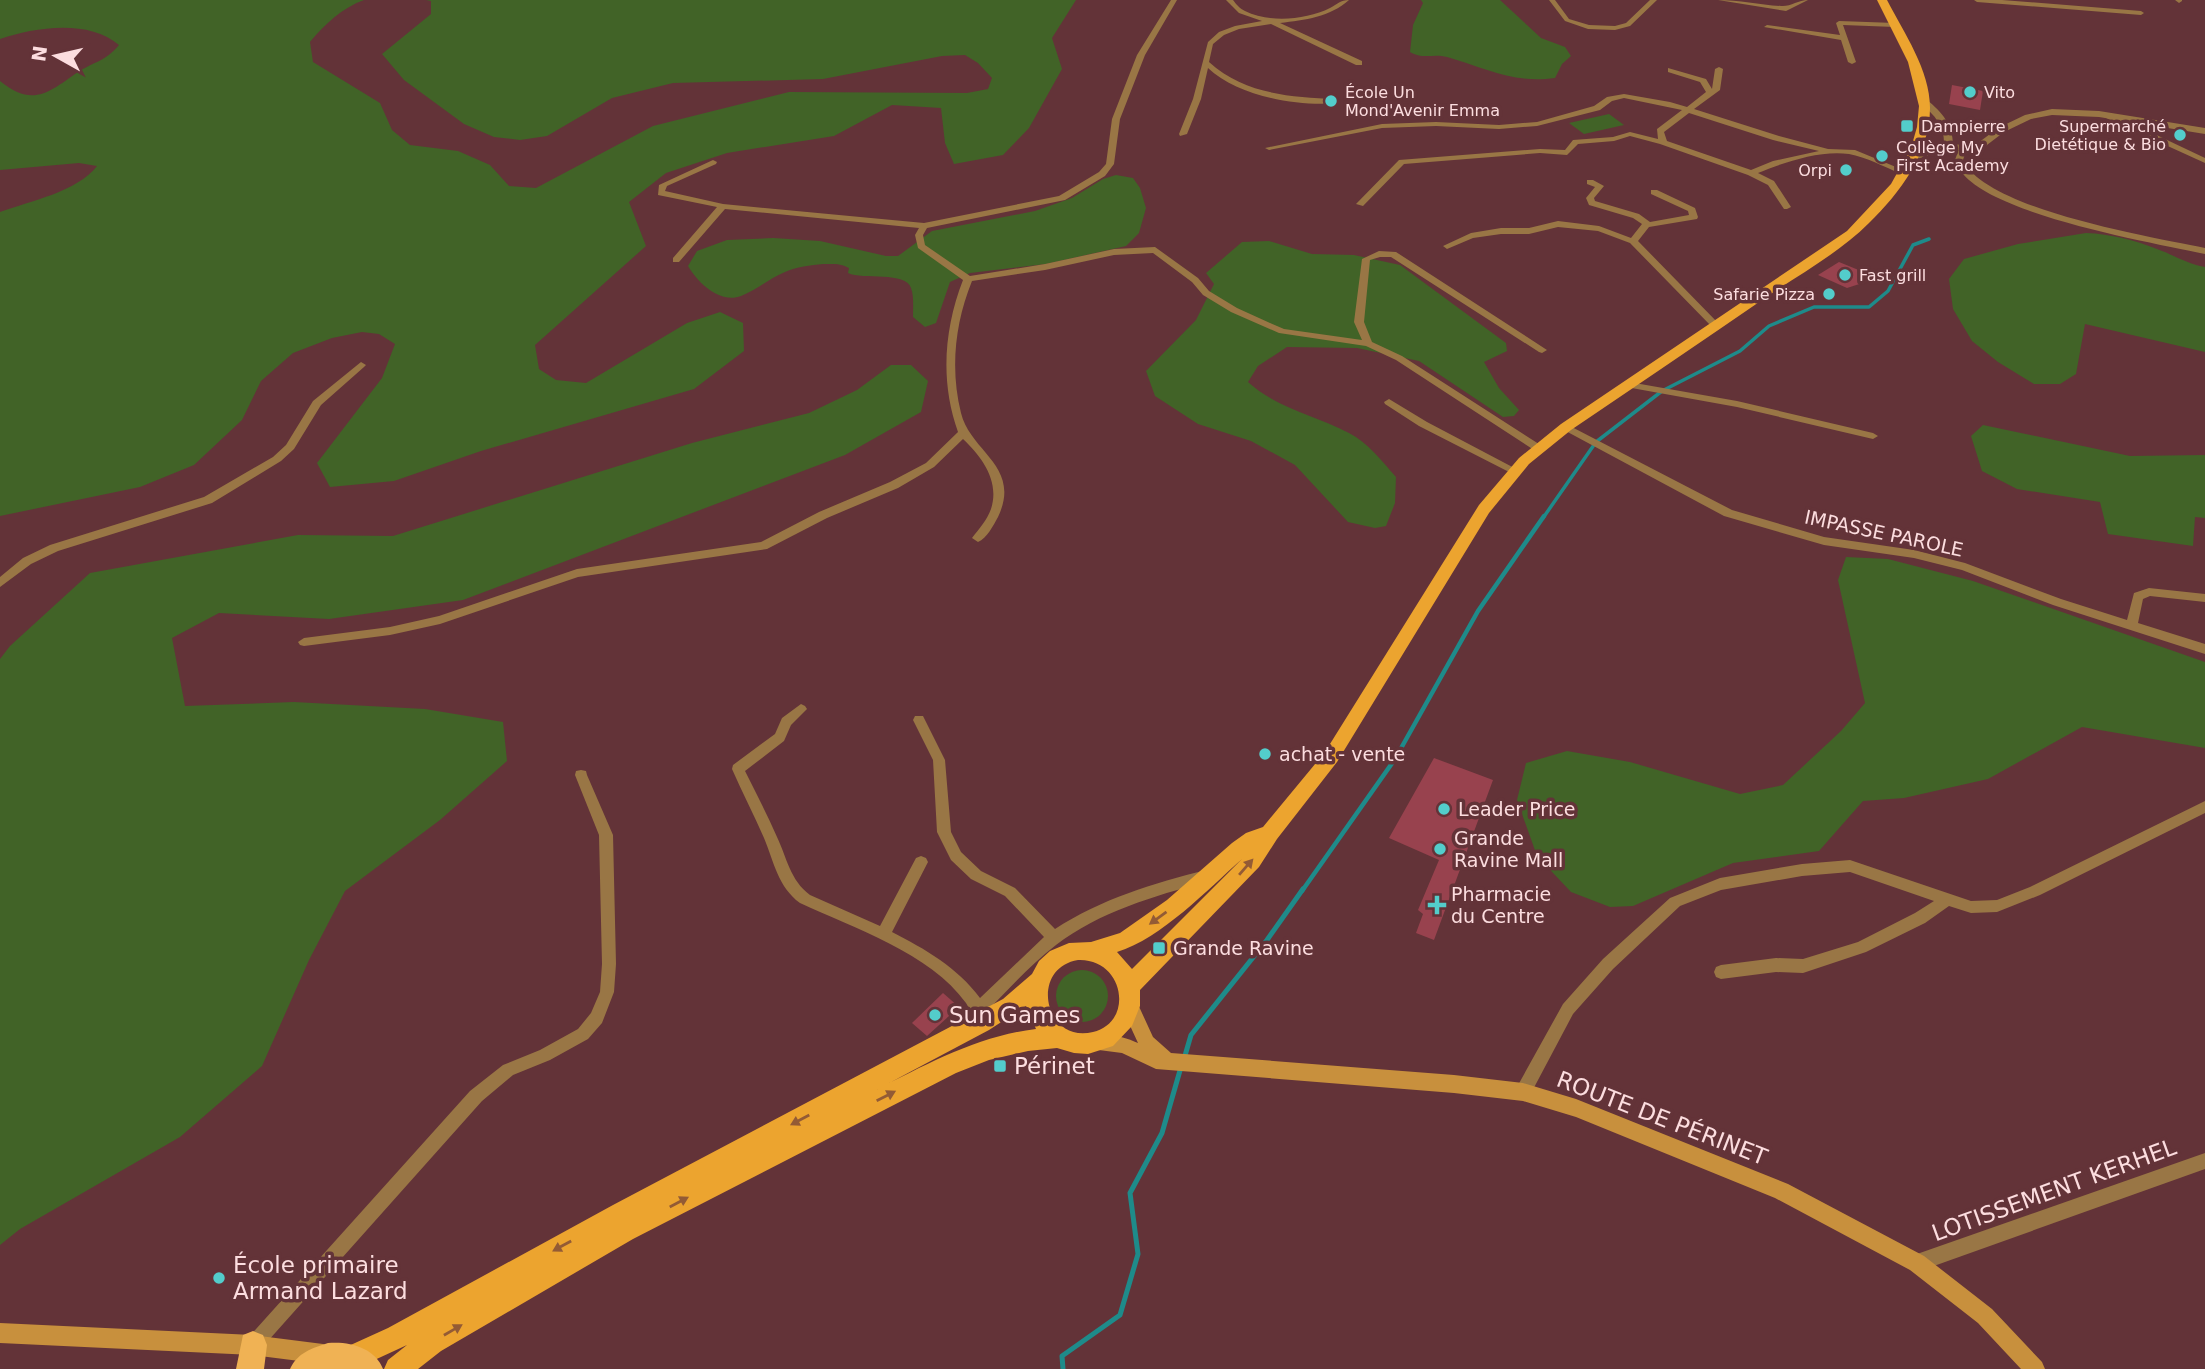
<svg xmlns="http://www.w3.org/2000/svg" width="2205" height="1369" viewBox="0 0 2205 1369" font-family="'DejaVu Sans',sans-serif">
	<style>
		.green { fill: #416327 }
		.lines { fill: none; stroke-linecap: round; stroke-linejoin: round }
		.stream-far2 { stroke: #1e8b8a; stroke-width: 3.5 }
		.stream-far1 { stroke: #1e8b8a; stroke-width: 4.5 }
		.stream { stroke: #1e8b8a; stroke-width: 5 }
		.building { fill: #98424e }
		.minor { fill: #997645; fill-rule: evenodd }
		.tertiary { fill: #997645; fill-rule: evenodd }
		.secondary { fill: #c8903d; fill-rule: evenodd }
		.primary { fill: #eca42f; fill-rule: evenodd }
		.trunk { fill: #f0b254; fill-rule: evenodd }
		.oneway { fill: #935b35 }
		.poi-dot { fill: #53cdcb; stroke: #633338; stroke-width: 2.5 }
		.labels { text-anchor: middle; stroke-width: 7; stroke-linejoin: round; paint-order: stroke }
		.far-poi-label { font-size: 16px; fill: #fcdddf; stroke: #633338; text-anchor: start }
		.street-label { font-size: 19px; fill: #fcdddf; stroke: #633338 }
		.poi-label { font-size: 19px; fill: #fcdddf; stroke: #633338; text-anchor: start }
		.near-poi-label { font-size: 23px; fill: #fcdddf; stroke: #633338; text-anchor: start }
		.near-street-label { font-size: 23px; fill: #fcdddf; stroke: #633338 }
	</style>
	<rect width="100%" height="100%" fill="#633338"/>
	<!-- green -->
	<g class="green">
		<path d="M 0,0 L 364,0 C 342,8 325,24 310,42 L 313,62 L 380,103 L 392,130 L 410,145 L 458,151 L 490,165 L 509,186 L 536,188 L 653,126 L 789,92 L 967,93 L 988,89 L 992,78 L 978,63 L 965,55 L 942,56 L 823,79 L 673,83 L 612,98 L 547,136 L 520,140 L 494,137 L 464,124 L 404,80 L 382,54 L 431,14 L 431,1 L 426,0 L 1076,0 L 1052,38 L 1062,69 L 1029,128 L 1003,155 L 954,164 L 945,143 L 941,108 L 892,105 L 834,136 L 727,153 L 666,173 L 629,202 L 646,246 L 535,345 L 539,369 L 556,380 L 586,383 L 687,323 L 720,312 L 743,323 L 744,351 L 694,389 L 481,451 L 394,481 L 330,487 L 317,463 L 382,378 L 395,344 L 379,334 L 362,332 L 332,338 L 293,353 L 261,381 L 242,420 L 194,465 L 140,487 L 0,516 L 0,212 C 30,201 77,192 97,166 L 79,163 L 0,170 L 0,81 C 33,108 49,92 78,72 C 95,61 105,62 119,45 C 89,19 35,27 0,39 Z"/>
		<path d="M 1421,0 L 1500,0 L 1541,38 L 1565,47 L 1571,56 L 1562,64 L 1555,78 C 1513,84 1486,68 1447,57 C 1433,53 1424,60 1410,52 L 1413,25 L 1423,3 Z"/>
		<path d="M 1609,114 L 1624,125 L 1584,134 L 1569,123 Z"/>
		<path d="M 1116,175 L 1133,178 L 1140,188 L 1146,208 L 1139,233 L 1126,246 L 1046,264 L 970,273 L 950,282 L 936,323 L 925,327 L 913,317 C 913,308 914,296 911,288 C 906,271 863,280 848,273 L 849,268 C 841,263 832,264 823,264 C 811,265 796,267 785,272 C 770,278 757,290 741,296 C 720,304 698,283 688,266 L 697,251 L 727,240 L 773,238 L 820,241 L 886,256 L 898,256 L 932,231 L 1035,211 L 1072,198 L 1103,179 Z"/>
		<path d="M 2086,233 C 2111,234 2134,240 2157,249 C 2174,255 2187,264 2205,267 L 2205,352 L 2085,324 L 2076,374 L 2060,384 L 2034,384 L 1998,362 L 1972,341 L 1953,309 L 1949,279 L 1964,259 L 2018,244 Z"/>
		<path d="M 1269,241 L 1312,254 L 1354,255 L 1400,265 L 1506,343 L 1507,351 L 1484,362 L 1499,388 L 1519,410 L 1514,416 L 1503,417 L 1419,361 L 1357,348 L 1287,347 L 1258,366 L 1248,382 C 1276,408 1315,415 1349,433 C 1368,443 1382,461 1396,477 L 1395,503 L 1386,526 L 1375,528 L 1348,522 L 1295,465 L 1251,441 L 1198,424 L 1155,396 L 1146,371 L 1196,320 L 1214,284 L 1206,273 L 1242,242 Z"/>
		<path d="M 891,365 L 911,365 L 928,381 L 921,412 L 845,455 L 463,600 L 329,619 L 219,613 L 172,638 L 185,706 L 294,702 L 425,709 L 503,722 L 507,761 L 440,820 L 345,891 L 309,960 L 262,1066 L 180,1137 L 20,1229 L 0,1245 L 0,659 L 10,646 L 90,573 L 298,535 L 393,536 L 692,443 L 809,413 L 857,390 Z"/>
		<path d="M 1983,425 L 2130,456 L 2205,455 L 2205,518 L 2195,517 L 2193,546 L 2108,534 L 2100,502 L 2017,489 L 1982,471 L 1971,436 Z"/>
		<path d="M 1846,557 L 1888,559 L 1973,581 L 2205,662 L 2205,748 L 2082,727 L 1988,779 L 1904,798 L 1863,801 L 1819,851 L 1733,863 L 1633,906 L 1610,907 L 1571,892 L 1537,856 L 1517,800 L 1526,763 L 1567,751 L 1630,762 L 1740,794 L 1783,785 L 1841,731 L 1865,703 L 1838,580 Z"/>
		<circle cx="1082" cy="996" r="26"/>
	</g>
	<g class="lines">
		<!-- stream-far2 -->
		<path class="stream-far2" d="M 1543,518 L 1596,442 L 1662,391 L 1740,351 L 1769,326 L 1814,307 L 1869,307 L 1888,291 L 1913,245 L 1929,239"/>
		<!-- stream-far1 -->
		<path class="stream-far1" d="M 1302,891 L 1395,759 L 1478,611 L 1544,516"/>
		<!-- stream -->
		<g class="stream">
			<path d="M 1184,1059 L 1191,1035 L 1267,940 L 1303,889"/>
			<path d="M 1063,1369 L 1062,1356 L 1120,1315 L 1138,1254 L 1130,1193 L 1162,1133 L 1181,1067"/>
		</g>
	</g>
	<!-- building -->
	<g class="building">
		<path d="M 1952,85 L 1983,91 L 1980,110 L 1949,104 Z"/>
		<path d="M 1839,262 L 1878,278 L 1847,288 L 1818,275 Z"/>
		<path d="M 1434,758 L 1493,780 L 1434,940 L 1416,933 L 1423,914 L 1418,910 L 1439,860 L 1389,838 Z"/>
		<path d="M 943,993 L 959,1007 L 927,1036 L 912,1023 Z"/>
	</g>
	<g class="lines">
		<!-- minor -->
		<g class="minor">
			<path d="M 1171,0 L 1177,0 L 1145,55 L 1120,119 L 1114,164 L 1105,176 L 1065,200 L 927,228 L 923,235 L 925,245 L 970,276 L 1045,264 L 1114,249 L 1155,247 L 1198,278 L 1209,291 L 1237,308 L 1270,323 L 1284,329 L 1362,340 L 1354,322 L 1362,259 L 1379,251 L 1396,252 L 1547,350 L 1542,353 L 1539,352 L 1391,257 L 1380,257 L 1370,260 L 1364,322 L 1372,342 L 1402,356 L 1542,446 L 1542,450 L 1534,450 L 1396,360 L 1366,346 L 1279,333 L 1231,312 L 1203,295 L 1192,282 L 1153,253 L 1114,255 L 1045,270 L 972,281 C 955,323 950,369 961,413 C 971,453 1022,466 998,517 C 993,526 987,538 978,542 L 972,538 C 979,529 987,520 991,509 C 1000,481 982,457 963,439 L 934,467 L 898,488 L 827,518 L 767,549 L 578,577 L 440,624 L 390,635 L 304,646 L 300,645 L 298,642 L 304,638 L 390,627 L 439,616 L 577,569 L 761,542 L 819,512 L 890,482 L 926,463 L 958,432 C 940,382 944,329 963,280 L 918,248 L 915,235 L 919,228 L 725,209 L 679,262 L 673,262 L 673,258 L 717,207 L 658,195 L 659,185 L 713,160 L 717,162 L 716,164 L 667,186 L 665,191 L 723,204 L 924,223 L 1059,196 L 1099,172 L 1106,164 L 1112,119 L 1137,55 Z"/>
			<path d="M 1226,0 L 1233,0 C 1236,4 1240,9 1245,11 C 1269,23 1306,20 1330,8 C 1338,4 1340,0 1349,0 C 1330,17 1305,20 1280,23 L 1362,61 L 1362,65 L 1356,65 L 1271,24 L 1239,29 L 1224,35 L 1213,44 L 1209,62 C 1244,94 1290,97 1335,99 L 1339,101 L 1338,103 C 1298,107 1237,96 1208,68 L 1201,99 L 1187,134 L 1180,136 L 1179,134 L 1193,99 L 1208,42 L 1219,32 L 1235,26 L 1262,21 L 1239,13 Z"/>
			<path d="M 1549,0 L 1555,0 L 1569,19 L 1589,25 L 1615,26 L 1626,23 L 1650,0 L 1657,0 L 1630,26 L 1615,30 L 1588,29 L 1565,21 Z"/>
			<path d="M 1718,0 C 1739,0 1760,5 1781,6 C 1790,7 1798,0 1808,0 L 1786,11 Z"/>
			<path d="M 1974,0 L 2002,0 L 2141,11 L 2144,13 L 2141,15 L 1977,2 Z"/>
			<path d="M 2175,0 L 2182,0 L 2182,1 L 2179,3 Z"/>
			<path d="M 1839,21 L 1895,23 L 1898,25 L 1895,27 L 1843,25 L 1856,62 L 1852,64 L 1848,62 L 1841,40 L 1764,27 L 1767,25 L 1840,35 L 1836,23 Z"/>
			<path d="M 1719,67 L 1723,69 L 1720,90 L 1694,109 L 1779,136 L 1828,149 L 1855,150 L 1908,172 L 1901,174 C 1885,167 1866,157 1849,154 C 1820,150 1785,162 1758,173 L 1774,181 L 1791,207 L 1787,209 L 1784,209 L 1768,185 L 1748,175 L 1660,144 L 1630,136 L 1614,141 L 1578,144 L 1567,155 L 1540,153 L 1404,164 L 1363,206 L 1356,204 L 1399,160 L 1540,149 L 1565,150 L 1573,140 L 1613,137 L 1630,132 L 1658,139 L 1657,129 L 1682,110 L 1624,98 L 1612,101 L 1600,110 L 1537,126 L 1499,129 L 1436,126 L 1382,128 L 1269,150 L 1265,148 L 1382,124 L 1436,122 L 1499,125 L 1537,122 L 1594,106 L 1607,97 L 1624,94 L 1670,102 L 1687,107 L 1706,92 L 1700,82 L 1668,72 L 1668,68 L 1706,79 L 1712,89 L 1715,69 ZM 1689,113 L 1773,140 L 1819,151 L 1773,161 L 1751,170 L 1667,141 L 1664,132 Z"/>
			<path d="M 2104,113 L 2110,113 L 2205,158 L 2205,163 L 2104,117 Z"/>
			<path d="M 1960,146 L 1967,148 L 1963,160 C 1986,210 2152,237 2205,248 L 2205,254 C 2149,242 1999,216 1963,174 C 1959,170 1957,165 1955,160 Z"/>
			<path d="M 1587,180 L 1593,180 L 1604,186 L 1594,198 L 1595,201 L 1639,214 L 1650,222 L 1689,215 L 1688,211 L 1651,194 L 1651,190 L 1657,190 L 1695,208 L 1698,217 L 1697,219 L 1649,227 L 1638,241 L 1719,324 L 1719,328 L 1713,328 L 1630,243 L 1598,231 L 1558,227 L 1529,234 L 1501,234 L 1473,238 L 1447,249 L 1443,246 L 1471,233 L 1501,228 L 1529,228 L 1558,221 L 1599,226 L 1631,238 L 1642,224 L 1633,218 L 1589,205 L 1586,198 L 1595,187 L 1587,184 Z"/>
			<path d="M 361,362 L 366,365 L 364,367 L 321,405 L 294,449 L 281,461 L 212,503 L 58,551 L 31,564 L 0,587 L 0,577 L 23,558 L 50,545 L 204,497 L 273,457 L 286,445 L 313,401 Z"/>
			<path d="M 1629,382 L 1737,401 L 1873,433 L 1878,436 L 1873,439 L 1737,407 L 1626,387 L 1624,385 Z"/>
			<path d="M 1389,399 L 1427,422 L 1520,471 L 1519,473 L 1511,473 L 1419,426 L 1385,404 L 1384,402 Z"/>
			<path d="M 1566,424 L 1732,510 L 1824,537 L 1914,550 L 1965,563 L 2061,599 L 2127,620 L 2134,593 L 2149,588 L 2205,594 L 2205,602 L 2150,596 L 2143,599 L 2138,623 L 2205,644 L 2205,654 L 2053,605 L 1962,570 L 1914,558 L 1824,545 L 1724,516 L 1562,429 L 1562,425 Z"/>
			<path d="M 801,704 L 805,706 L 807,709 L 791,725 L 784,741 L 745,771 C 756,793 767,814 777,837 C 787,858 790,880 810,895 L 880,926 L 916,858 L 921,856 L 926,858 L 928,862 L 892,932 C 925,949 957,967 980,998 L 1044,937 L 1005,896 L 971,879 L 951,860 L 937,832 L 933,760 L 913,720 L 915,716 L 923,716 L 945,760 L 951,832 L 961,852 L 981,871 L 1015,888 L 1055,929 C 1101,899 1154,883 1206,870 L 1211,872 L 1213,876 L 1211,880 L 1206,882 C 1154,896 1099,912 1056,945 C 1030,965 1008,990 985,1013 L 989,1023 L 986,1028 L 981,1030 L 976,1028 C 972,1020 971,1010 966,1003 C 930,953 854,928 800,903 C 778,887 774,862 764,838 C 754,815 742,792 732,769 L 733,765 L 775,734 L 782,718 Z"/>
			<path d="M 581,770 L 586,771 L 587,775 L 613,835 L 616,964 L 614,992 L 602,1023 L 588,1039 L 550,1060 L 513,1075 L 482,1101 L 259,1351 L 253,1354 L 247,1351 L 244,1345 L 247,1339 L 470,1091 L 503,1065 L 540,1050 L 578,1029 L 591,1013 L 600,992 L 602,964 L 599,835 L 575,775 L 576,771 Z"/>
			<path d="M 2205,801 L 2205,813 L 2040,895 L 1997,912 L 1971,913 L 1949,906 L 1925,923 L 1866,952 L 1803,973 L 1776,972 L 1721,979 L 1716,977 L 1714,972 L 1716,967 L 1721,965 L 1776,958 L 1803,959 L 1858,942 L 1915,913 L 1934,901 L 1850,872 L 1802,876 L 1721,890 L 1680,906 L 1613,969 L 1573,1014 L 1529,1097 L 1523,1100 L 1517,1097 L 1515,1092 L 1517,1087 L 1563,1004 L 1603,959 L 1670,898 L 1720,878 L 1802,864 L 1850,860 L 1971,901 L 1997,900 L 2030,887 Z"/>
			<path d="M 2205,1153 L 2205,1169 L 1917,1272 L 1911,1269 L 1908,1263 L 1911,1257 L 1917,1254 Z"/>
		</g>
		<!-- tertiary -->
		<path class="tertiary" d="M 1921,100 L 1927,100 C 1942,112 1953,125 1953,145 L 1978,143 L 1998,128 L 2025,115 L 2052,109 L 2099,111 L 2205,128 L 2205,134 L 2099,117 L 2052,115 L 2031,119 L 2004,132 L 1983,148 L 1948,151 L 1912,160 L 1909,159 L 1909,155 L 1944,146 C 1945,127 1936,116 1921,104 Z"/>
		<!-- secondary -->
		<g class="secondary">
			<path d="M 1130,998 L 1136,1000 L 1153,1037 L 1171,1053 L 1454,1075 L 1523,1083 L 1576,1099 L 1788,1184 L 1924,1256 L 1992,1309 L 2042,1362 L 2045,1369 L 2021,1369 L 1978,1323 L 1910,1270 L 1775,1198 L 1576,1117 L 1523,1101 L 1454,1093 L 1156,1069 L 1122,1053 L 1091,1049 L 1088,1043 L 1091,1037 C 1106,1031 1124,1037 1138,1043 L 1121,1006 L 1124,1000 Z"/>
			<path d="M 0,1323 L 253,1335 L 323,1344 L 330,1347 L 333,1354 L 330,1361 L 323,1364 L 253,1355 L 0,1343 Z"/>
		</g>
		<!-- primary -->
		<path class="primary" d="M 1877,0 L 1887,0 C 1904,33 1930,70 1930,108 C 1930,153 1900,193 1869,223 C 1839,253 1800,274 1765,298 C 1701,342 1636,386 1571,430 L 1529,464 L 1489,513 L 1337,762 L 1277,839 L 1259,867 L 1140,990 L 1140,1006 L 1132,1026 L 1113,1046 L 1088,1054 L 1074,1053 L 1057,1048 L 1028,1051 L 989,1060 L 956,1073 L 633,1239 L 441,1351 L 418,1369 L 384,1369 L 388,1360 L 407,1345 L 355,1369 L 344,1366 L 340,1357 L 344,1348 L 388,1328 L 613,1205 L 1003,999 L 1032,974 L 1039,961 L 1050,951 L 1069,943 L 1091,942 L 1120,933 L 1167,900 L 1232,843 L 1246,833 L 1263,827 L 1325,752 L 1479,505 L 1519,458 L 1561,424 L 1847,231 L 1891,184 L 1911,148 L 1917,127 L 1919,106 L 1908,62 ZM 1242,859 L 1132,969 L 1117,952 C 1162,938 1207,890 1242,859 ZM 1078,960 C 1124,958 1135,1022 1093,1032 C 1044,1044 1029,968 1078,960 ZM 1026,1006 L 1036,1029 C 978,1036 927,1064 876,1090 L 989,1030 Z"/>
		<!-- trunk -->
		<g class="trunk">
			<path d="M 253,1331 L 263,1335 L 267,1345 L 264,1369 L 236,1369 L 243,1335 Z"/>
			<path d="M 328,1343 C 350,1341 375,1348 383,1369 L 290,1369 C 297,1353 312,1348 328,1343 Z"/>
		</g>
	</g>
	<!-- one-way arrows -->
	<defs><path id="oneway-solid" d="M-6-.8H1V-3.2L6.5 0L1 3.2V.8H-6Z" transform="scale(1.75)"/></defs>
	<g class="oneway">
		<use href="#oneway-solid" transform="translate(1246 867) rotate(-49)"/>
		<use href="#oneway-solid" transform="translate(1158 918) rotate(144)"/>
		<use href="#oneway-solid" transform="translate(886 1096) rotate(-27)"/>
		<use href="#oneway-solid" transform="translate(800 1120) rotate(152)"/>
		<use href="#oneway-solid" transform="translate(679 1202) rotate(-28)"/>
		<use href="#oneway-solid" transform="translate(562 1246) rotate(151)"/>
		<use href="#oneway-solid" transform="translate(453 1330) rotate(-30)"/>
	</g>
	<!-- markers -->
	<g class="poi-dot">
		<circle cx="1970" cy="92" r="7"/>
		<circle cx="1331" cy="101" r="7"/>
		<rect x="1900" y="119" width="14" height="14" rx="3.5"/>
		<circle cx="2180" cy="135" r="7"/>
		<circle cx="1882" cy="156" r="7"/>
		<circle cx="1846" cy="170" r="7"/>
		<circle cx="1845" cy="275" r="7"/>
		<circle cx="1829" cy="294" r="7"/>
		<circle cx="1265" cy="754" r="7"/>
		<circle cx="1444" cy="809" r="7"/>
		<circle cx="1440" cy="849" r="7"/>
		<path d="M1433.5 894.5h7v7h7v7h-7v7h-7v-7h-7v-7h7z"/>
		<rect x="1152" y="941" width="14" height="14" rx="3.5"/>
		<circle cx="935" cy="1015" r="7"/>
		<rect x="993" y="1059" width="14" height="14" rx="3.5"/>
		<circle cx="219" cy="1278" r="7"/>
	</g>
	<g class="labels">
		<!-- far-poi labels -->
		<g class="far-poi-label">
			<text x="1345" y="98">École Un<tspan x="1345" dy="18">Mond'Avenir Emma</tspan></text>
			<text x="1984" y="98">Vito</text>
			<text x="1921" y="132">Dampierre</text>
			<text x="2166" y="132" text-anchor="end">Supermarché<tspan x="2166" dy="18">Dietétique &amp; Bio</tspan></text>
			<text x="1896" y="153">Collège My<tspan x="1896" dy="18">First Academy</tspan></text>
			<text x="1832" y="176" text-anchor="end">Orpi</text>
			<text x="1859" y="281">Fast grill</text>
			<text x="1815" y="300" text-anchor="end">Safarie Pizza</text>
		</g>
		<!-- street labels -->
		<g class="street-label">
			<text transform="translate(1884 533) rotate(12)" y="7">IMPASSE PAROLE</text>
		</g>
		<!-- poi labels -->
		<g class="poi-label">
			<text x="1279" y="761">achat - vente</text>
			<text x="1458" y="816">Leader Price</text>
			<text x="1454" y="845">Grande<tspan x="1454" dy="22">Ravine Mall</tspan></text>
			<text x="1451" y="901">Pharmacie<tspan x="1451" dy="22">du Centre</tspan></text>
			<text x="1173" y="955">Grande Ravine</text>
		</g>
		<!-- near-poi labels -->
		<g class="near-poi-label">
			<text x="949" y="1023">Sun Games</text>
			<text x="1014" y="1074">Périnet</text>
			<text x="233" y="1273">École primaire<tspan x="233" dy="26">Armand Lazard</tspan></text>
		</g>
		<!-- near-street labels -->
		<g class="near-street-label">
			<text transform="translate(1662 1118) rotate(21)" y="8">ROUTE DE PÉRINET</text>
			<text transform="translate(2054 1190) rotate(-20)" y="8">LOTISSEMENT KERHEL</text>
		</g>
	</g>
	<!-- north arrow -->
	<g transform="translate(56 56) rotate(278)" stroke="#633338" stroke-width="5" paint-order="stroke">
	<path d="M0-5L12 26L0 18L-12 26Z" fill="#fcdddf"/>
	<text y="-10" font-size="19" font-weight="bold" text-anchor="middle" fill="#fcdddf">N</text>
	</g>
</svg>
